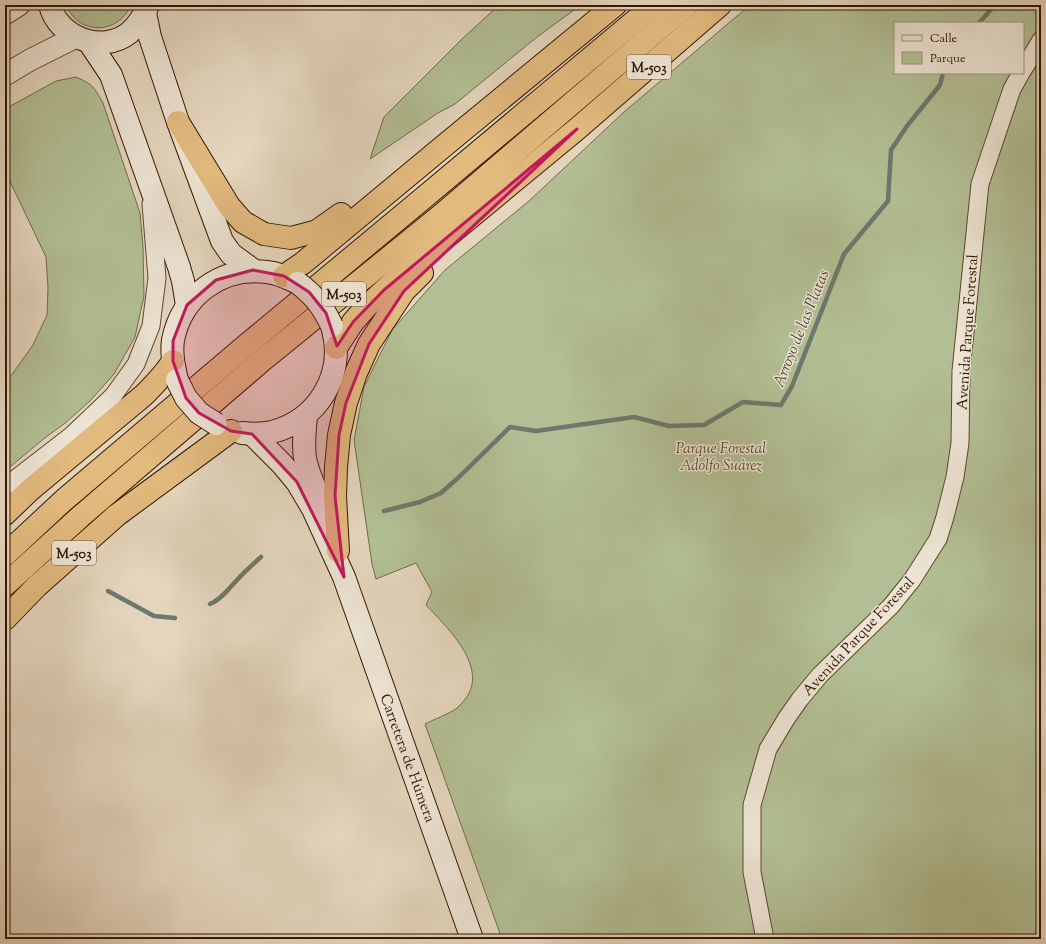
<svg xmlns="http://www.w3.org/2000/svg" width="1046" height="944" viewBox="0 0 1046 944" font-family="'Sorts Mill Goudy',serif">
	<style>
		.green { fill: #b2be93; stroke: #726a4a; fill-rule: evenodd }
		.lines { fill: none; stroke-linecap: round; stroke-linejoin: round }
		.stream { stroke: #6e786d; stroke-width: 4.5 }
		.minor-casing { stroke: #5f462f; stroke-width: 19 }
		.tertiary-casing { stroke: #5f462f; stroke-width: 23 }
		.secondary-casing { stroke: #331700; stroke-width: 24 }
		.trunk-casing { stroke: #331700; stroke-width: 24 }
		.motorway-casing { stroke: #331700; stroke-width: 24 }
		.minor { stroke: #ede4d4; stroke-width: 17 }
		.tertiary { stroke: #ede4d4; stroke-width: 21 }
		.secondary { stroke: #ede4d4; stroke-width: 22 }
		.trunk { stroke: #e2ba7e; stroke-width: 22 }
		.motorway { stroke: #e2ba7e; stroke-width: 22 }
		.secondary-bridge-casing { stroke: #331700; stroke-width: 24; stroke-linecap: butt }
		.secondary-bridge { stroke: #ede4d4; stroke-width: 22 }
		.marked { fill: #c2185b; fill-opacity: 0.2; stroke: #c2185b; stroke-width: 3; stroke-linejoin: round }
		.labels { text-anchor: middle; stroke-width: 3; stroke-linejoin: round; paint-order: stroke }
		.shield { fill: #ede4d4; stroke: #6b5440; stroke-width: 1 }
		.shield-label { font-size: 14px; font-weight: bold; fill: #331700 }
		.street-label { font-size: 15px; fill: #331700; stroke: #ede4d4 }
		.park-label { font-size: 15px; font-style: italic; fill: #59492c; stroke: #ede4d4 }
		.water-label { font-size: 16px; font-style: italic; fill: #514737; stroke: #ede4d4 }
	</style>
	<rect width="100%" height="100%" fill="#e4d5bd"/>
	<filter id="stains"><feTurbulence type="fractalNoise" baseFrequency=".005" numOctaves="4"/><feColorMatrix values="0 0 0 0 .2 0 0 0 0 .09 0 0 0 0 .02 0 0 0 .5 -.17"/></filter>
	<radialGradient id="worn" r=".72"><stop offset=".6" stop-color="#630" stop-opacity="0"/><stop offset="1" stop-color="#630" stop-opacity=".3"/></radialGradient>
	<!-- green -->
	<g class="green">
		<path d="M 66,5 L 131,5 C 118,35 79,36 66,5 Z"/>
		<path d="M 499,5 L 581,5 L 537,37 L 455,104 L 438,113 L 370,159 L 384,117 L 461,40 Z"/>
		<path d="M 750,5 L 1041,5 L 1041,939 L 502,939 L 425,724 C 435,719 446,715 456,709 C 458,707 460,705 462,703 C 493,671 448,628 426,605 L 432,592 L 416,563 L 376,579 L 372,564 L 354,440 L 364,387 L 392,330 L 445,270 L 529,201 L 624,112 ZM 895,23 L 1023,23 L 1023,73 L 895,73 Z"/>
		<path d="M 76,77 C 94,85 94,87 103,103 L 140,213 L 143,247 L 144,296 L 135,337 L 114,374 L 90,401 L 64,424 L 46,437 L 5,471 L 5,384 L 33,345 L 47,315 L 48,288 L 46,257 L 5,171 L 5,109 L 56,81 Z"/>
	</g>
	<g class="lines">
		<!-- stream -->
		<g class="stream">
			<path d="M 979,23 L 994,6 L 994,5"/>
			<path d="M 384,511 L 420,502 L 441,493 L 459,477 L 510,427 L 536,431 L 634,417 L 669,426 L 704,425 L 743,402 L 781,405 L 792,386 L 844,254 L 888,201 L 891,150 L 907,126 L 940,85 L 943,73"/>
			<path d="M 108,591 L 154,616 L 175,618"/>
			<path d="M 210,604 C 222,599 229,588 238,579 C 245,571 253,564 261,557"/>
		</g>
		<defs>
			<g id="minor">
				<path d="M 1023,70 L 1041,40"/>
				<path d="M 5,487 L 72,435 L 113,396 L 136,364 L 151,326 L 157,278 L 151,204"/>
				<path d="M 765,939 L 752,872 L 752,805 L 768,749 L 786,719 L 800,699 L 820,675 L 891,606 L 912,580 L 938,539 L 945,517 L 955,477 L 960,443 L 961,371 L 980,184 L 1012,89 L 1021,73"/>
			</g>
			<g id="tertiary">
				<path d="M 5,14 L 19,5"/>
				<path d="M 5,75 L 30,60 L 76,37"/>
			</g>
			<g id="secondary">
				<path d="M 50,5 C 58,38 102,54 129,33 C 138,25 144,16 148,5"/>
				<path d="M 145,13 L 150,37 L 178,122 L 222,241 L 231,254 L 253,270"/>
				<path d="M 89,42 L 111,75 L 179,267 L 183,281 L 187,305"/>
				<path d="M 177,380 C 174,367 171,354 173,340 C 182,295 222,266 267,272 C 278,273 288,278 298,283"/>
				<path d="M 306,415 C 305,431 302,447 306,463 C 309,475 315,487 319,499"/>
				<path d="M 242,433 C 252,434 263,434 272,432 C 318,420 345,375 333,330"/>
				<path d="M 252,434 L 282,464 L 297,482 L 313,509 L 344,577 L 472,939"/>
			</g>
			<g id="trunk">
				<path d="M 178,122 L 229,206 L 243,222 L 264,234 L 291,238 L 317,231 L 341,214"/>
				<path d="M 284,276 L 303,263 L 445,145 L 615,5"/>
				<path d="M 336,348 L 353,322 L 367,306 L 404,272 L 577,129 L 720,5"/>
				<path d="M 5,514 L 30,490 L 144,395 C 155,384 165,374 173,361"/>
				<path d="M 338,551 L 335,496 L 336,467 L 339,435 L 346,403 L 356,373 L 369,344 L 404,291 L 422,273"/>
				<path d="M 5,619 L 37,586 L 117,515 L 231,431"/>
			</g>
			<g id="motorway">
				<path d="M 5,555 L 64,500 L 249,343 L 421,200 L 654,5"/>
				<path d="M 5,585 L 81,516 L 264,359 L 440,216 L 687,5"/>
			</g>
		</defs>
		<!-- minor casing -->
		<use href="#minor" class="minor-casing"/>
		<!-- tertiary casing -->
		<use href="#tertiary" class="tertiary-casing"/>
		<!-- secondary casing -->
		<use href="#secondary" class="secondary-casing"/>
		<!-- trunk casing -->
		<use href="#trunk" class="trunk-casing"/>
		<!-- motorway casing -->
		<use href="#motorway" class="motorway-casing"/>
		<!-- minor -->
		<use href="#minor" class="minor"/>
		<!-- tertiary -->
		<use href="#tertiary" class="tertiary"/>
		<!-- secondary -->
		<use href="#secondary" class="secondary"/>
		<!-- trunk -->
		<use href="#trunk" class="trunk"/>
		<!-- motorway -->
		<use href="#motorway" class="motorway"/>
		<defs>
			<g id="secondary-bridge">
				<path d="M 298,283 C 315,296 323,307 332,326"/>
				<path d="M 177,380 L 186,398 L 199,413 L 216,424"/>
			</g>
		</defs>
		<!-- secondary-bridge casing -->
		<use href="#secondary-bridge" class="secondary-bridge-casing"/>
		<!-- secondary-bridge -->
		<use href="#secondary-bridge" class="secondary-bridge"/>
	</g>
	<!-- marked area -->
	<path class="marked" d="M 577,129 L 404,291 L 369,344 L 346,403 L 339,435 L 335,496 L 344,577 L 297,482 L 252,434 L 231,431 L 199,413 L 186,398 L 173,361 L 173,341 L 187,305 L 216,280 L 253,270 L 284,276 L 309,292 L 326,313 L 337,346 L 353,322 L 384,290 Z"/>
	<g class="labels">
		<!-- shield labels -->
		<g class="shield">
			<rect x="627" y="55" width="44" height="24" rx="3"/>
			<rect x="322" y="282" width="44" height="24" rx="3"/>
			<rect x="52" y="541" width="44" height="24" rx="3"/>
		</g>
		<g class="shield-label">
			<text x="649" y="72">M-503</text>
			<text x="344" y="299">M-503</text>
			<text x="74" y="558">M-503</text>
		</g>
		<!-- street labels -->
		<g class="street-label">
			<text transform="translate(967 332) rotate(-86)" y="5">Avenida Parque Forestal</text>
			<text transform="translate(858 636) rotate(-47)" y="5">Avenida Parque Forestal</text>
			<text transform="translate(408 758) rotate(70)" y="5">Carretera de Húmera</text>
		</g>
		<!-- park labels -->
		<g class="park-label">
			<text x="721" y="453">Parque Forestal<tspan x="721" dy="17">Adolfo Suárez</tspan></text>
		</g>
		<!-- water labels -->
		<g class="water-label">
			<text transform="translate(800 328) rotate(-68)" y="6">Arroyo de las Platas</text>
		</g>
	</g>
	<!-- margin -->
	<rect width="1046" height="944" fill="none" stroke="#e4d5bd" stroke-width="20"/>
	<rect x="6" y="6" width="1034" height="932" fill="none" stroke="#331700" stroke-width="2"/>
	<rect x="10" y="10" width="1026" height="924" fill="none" stroke="#331700"/>
	<!-- legend -->
	<rect x="894" y="22" width="130" height="52" fill="#ede4d4" stroke="#a3927f"/>
	<rect x="902" y="35" width="20" height="6" fill="#ede4d4" stroke="#a3927f"/>
	<text x="930" y="42" font-size="12" fill="#331700">Calle</text>
	<rect x="902" y="52" width="20" height="12" fill="#b2be93" stroke="#a3927f"/>
	<text x="930" y="62" font-size="12" fill="#331700">Parque</text>
	<rect width="100%" height="100%" filter="url(#stains)"/>
	<rect width="100%" height="100%" fill="url(#worn)"/>
</svg>
